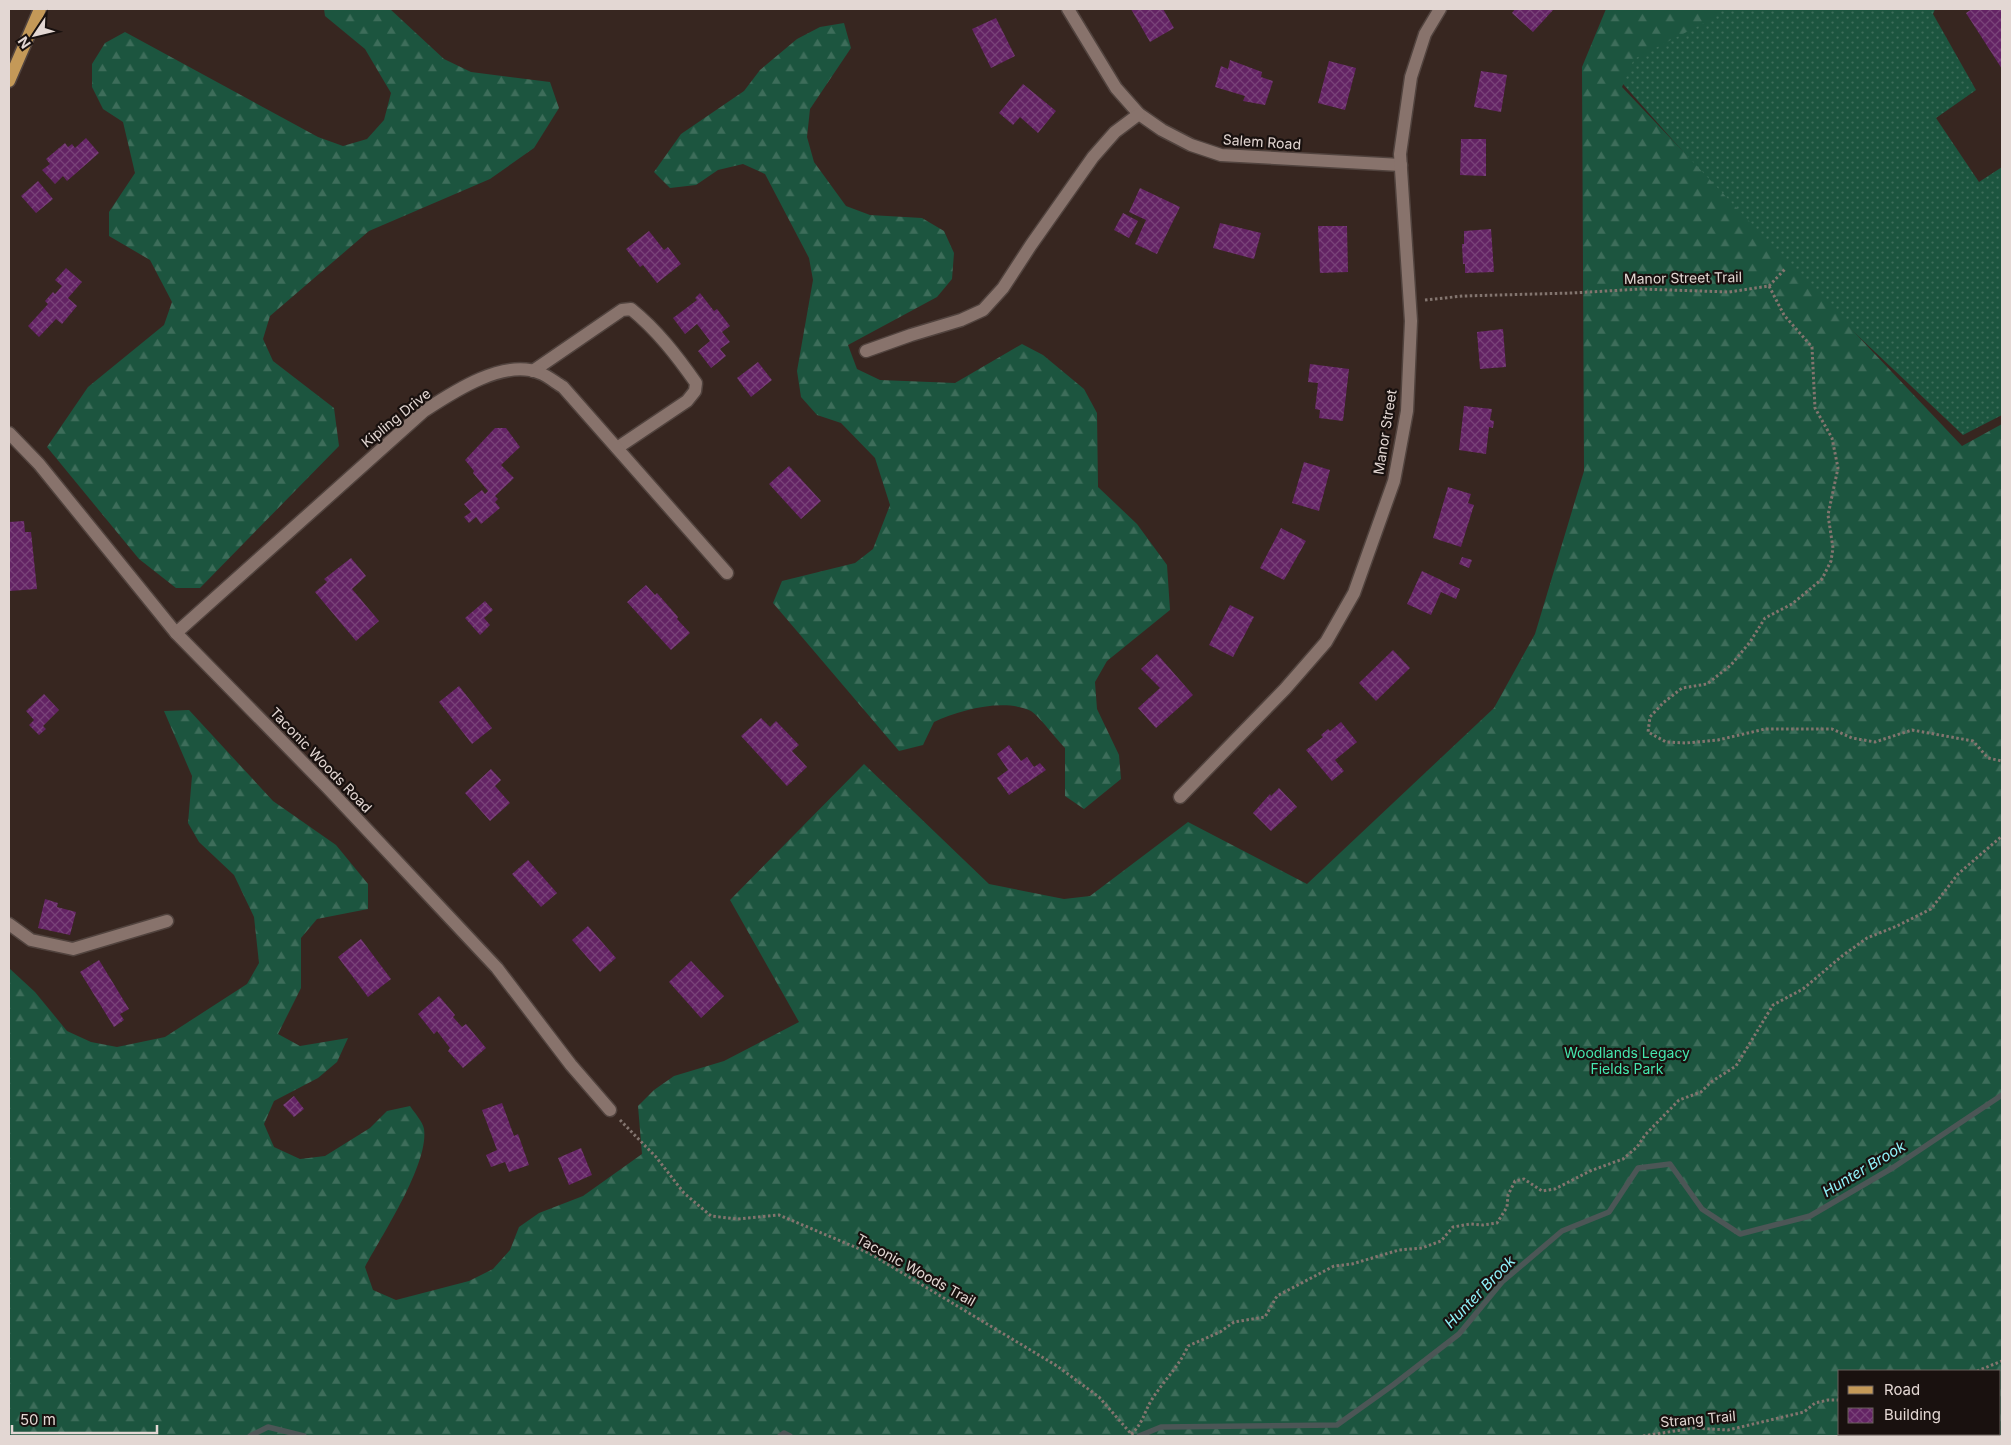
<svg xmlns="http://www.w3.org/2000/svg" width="2011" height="1445" viewBox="0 0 2011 1445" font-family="Inter,sans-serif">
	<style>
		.grass { fill: url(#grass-dots) }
		.forest { fill: url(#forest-firs); fill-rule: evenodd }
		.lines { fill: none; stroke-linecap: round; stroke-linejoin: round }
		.stream { stroke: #4c5656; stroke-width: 5.5 }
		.building { fill: url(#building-cross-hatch) }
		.minor-casing { stroke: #51433e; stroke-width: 15 }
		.major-casing { stroke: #51433e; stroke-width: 15 }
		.path { stroke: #83756f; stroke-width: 3; stroke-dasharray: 2.5 2.5; stroke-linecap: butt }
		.minor { stroke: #88736c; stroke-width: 12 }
		.major { stroke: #c49958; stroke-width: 12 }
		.labels { text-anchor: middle; stroke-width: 4.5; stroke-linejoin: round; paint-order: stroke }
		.street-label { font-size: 14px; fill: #e3d7d3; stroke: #19110f }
		.park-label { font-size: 14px; fill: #45e7ae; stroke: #19110f }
		.water-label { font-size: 15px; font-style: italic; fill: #8ff2f9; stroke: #19110f }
	</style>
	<defs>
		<pattern id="grass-dots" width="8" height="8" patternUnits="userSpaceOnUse" patternTransform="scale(1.25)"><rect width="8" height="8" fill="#1c553f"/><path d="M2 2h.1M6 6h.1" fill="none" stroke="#3d6d5a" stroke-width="1.8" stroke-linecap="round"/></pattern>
		<pattern id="forest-firs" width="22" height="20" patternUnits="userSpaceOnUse" patternTransform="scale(1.25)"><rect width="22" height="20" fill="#1c553f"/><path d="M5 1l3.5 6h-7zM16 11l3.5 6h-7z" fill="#3d6d5a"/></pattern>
		<pattern id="building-cross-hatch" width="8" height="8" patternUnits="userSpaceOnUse" patternTransform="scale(1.25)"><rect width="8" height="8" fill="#632364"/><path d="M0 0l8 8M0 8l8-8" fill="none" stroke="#794279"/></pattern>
	</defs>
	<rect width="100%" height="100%" fill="#372620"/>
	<!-- grass -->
	<path class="grass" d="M 1688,9 L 1935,9 L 1933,14 L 1976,90 L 1936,118 L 1979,182 L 2002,167 L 2002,415 L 1963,435 L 1786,268 L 1608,67 Z"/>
	<!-- forest -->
	<g class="forest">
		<path d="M 324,9 L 390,9 L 444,59 L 471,72 L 550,82 L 559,108 L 534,148 L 490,179 L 369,231 L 270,316 L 263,339 L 273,361 L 334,408 L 339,446 L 200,588 L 176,588 L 139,559 L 47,447 L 88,387 L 164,325 L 172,302 L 150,260 L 109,236 L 109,212 L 135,173 L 123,122 L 103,109 L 92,87 L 92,64 L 105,43 L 125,32 L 318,137 L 343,146 L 367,139 L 384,120 L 391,93 L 365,49 L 325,16 Z"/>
		<path d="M 1606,9 L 1724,9 L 1706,22 L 1634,59 L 1622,87 L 1962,446 L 2002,424 L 2002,1436 L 9,1436 L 9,968 L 35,992 L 67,1031 L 91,1042 L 117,1047 L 165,1037 L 247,984 L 259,963 L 254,917 L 234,875 L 199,842 L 188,823 L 192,776 L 164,711 L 189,710 L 273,801 L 336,845 L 368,884 L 368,909 L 317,919 L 301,938 L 301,988 L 278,1034 L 300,1046 L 348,1038 L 337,1062 L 318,1078 L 274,1101 L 264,1124 L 274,1147 L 300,1159 L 325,1156 L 370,1128 L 387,1111 L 410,1106 C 414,1112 423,1122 424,1129 C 429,1164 382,1235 365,1267 L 373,1290 L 396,1300 L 469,1281 L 493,1269 L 510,1250 L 519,1227 L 539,1213 L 583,1196 L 642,1154 L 638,1106 L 654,1090 L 674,1076 L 724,1061 L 799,1022 L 730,900 L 864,764 L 989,884 L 1064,899 L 1090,896 L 1188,822 L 1307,884 L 1494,708 L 1535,634 L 1584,471 L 1582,67 ZM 1840,1371 L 2000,1371 L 2000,1434 L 1840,1434 Z"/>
		<path d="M 844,23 L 851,48 L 810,109 L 807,137 L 814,162 L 846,206 L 870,215 L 922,218 L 944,231 L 954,253 L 952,279 L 937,297 L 848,345 L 857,369 L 880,380 L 955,383 L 1022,344 L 1043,355 L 1084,389 L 1097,413 L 1098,487 L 1137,524 L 1167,565 L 1170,610 L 1107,661 L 1095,682 L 1097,709 L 1119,755 L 1121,779 L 1084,809 L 1065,796 L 1065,748 C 1057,740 1039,716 1031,711 C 1004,698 960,710 934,722 L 923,745 L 899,751 L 773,603 L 782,581 L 855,563 L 873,549 L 890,505 L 875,458 L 841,423 L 817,415 L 801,397 L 797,371 L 813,280 L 809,258 L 765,174 L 743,164 L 718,170 L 696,185 L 670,188 L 654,172 L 681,134 L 744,91 L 760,70 L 797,39 L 820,27 Z"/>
	</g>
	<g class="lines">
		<!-- stream -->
		<g class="stream">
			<path d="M 250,1436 L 268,1427 L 304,1436"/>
			<path d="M 780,1436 L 784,1433 L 790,1436"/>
			<path d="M 1139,1436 L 1161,1427 L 1337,1425 L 1393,1385 L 1459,1334 L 1502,1282 L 1562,1231 L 1609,1212 L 1638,1168 L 1670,1164 L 1702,1209 L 1740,1234 L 1810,1216 L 1894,1167 L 2002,1095"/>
		</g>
	</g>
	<!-- building -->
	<g class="building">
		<path d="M 1131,9 L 1163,9 L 1174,28 L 1150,42 Z"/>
		<path d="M 1515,9 L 1554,9 L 1533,32 L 1512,13 Z"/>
		<path d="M 1972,9 L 2002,9 L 2002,69 L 1966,13 Z"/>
		<path d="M 996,18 L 1015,56 L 991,68 L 972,29 Z"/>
		<path d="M 1230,60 L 1262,72 L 1261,77 L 1273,81 L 1265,105 L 1243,101 L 1245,96 L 1215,87 L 1221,66 L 1228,69 Z"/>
		<path d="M 1329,61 L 1356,68 L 1345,110 L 1318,103 Z"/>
		<path d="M 1481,71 L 1507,75 L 1501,112 L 1474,107 Z"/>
		<path d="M 1023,84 L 1056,111 L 1038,133 L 1020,117 L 1013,125 L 999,113 Z"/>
		<path d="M 86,138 L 99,153 L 67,181 L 63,176 L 55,184 L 42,170 L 50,164 L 46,159 L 65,143 L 68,147 L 72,144 L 75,148 Z"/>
		<path d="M 1461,139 L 1486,139 L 1486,176 L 1460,175 Z"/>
		<path d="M 38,181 L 53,199 L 36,213 L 21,196 Z"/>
		<path d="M 1140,188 L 1180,207 L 1157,254 L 1135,244 L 1146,220 L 1129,212 Z"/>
		<path d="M 1123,213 L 1138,221 L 1129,238 L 1114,230 Z"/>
		<path d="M 1220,223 L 1261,233 L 1254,259 L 1213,248 Z"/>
		<path d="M 1318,226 L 1347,226 L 1348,272 L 1320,273 Z"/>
		<path d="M 1491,229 L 1494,272 L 1465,273 L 1465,264 L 1463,264 L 1462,244 L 1464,244 L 1464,231 Z"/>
		<path d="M 649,231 L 664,250 L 668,247 L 681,264 L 657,283 L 643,265 L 640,267 L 626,249 Z"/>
		<path d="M 66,268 L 82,282 L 68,298 L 77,306 L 62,324 L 56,319 L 39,337 L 28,326 L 48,304 L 45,301 L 53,292 L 55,294 L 62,286 L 55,280 Z"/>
		<path d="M 700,293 L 714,311 L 717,309 L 730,326 L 722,332 L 730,342 L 720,349 L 726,356 L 711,368 L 698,351 L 710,341 L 697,324 L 685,334 L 673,318 L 697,300 L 695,298 Z"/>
		<path d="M 1503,329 L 1506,367 L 1480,369 L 1477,332 Z"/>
		<path d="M 758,362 L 772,380 L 751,397 L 737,378 Z"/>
		<path d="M 1310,364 L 1349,369 L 1343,421 L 1319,418 L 1320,410 L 1315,409 L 1318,383 L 1308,382 Z"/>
		<path d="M 1464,406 L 1492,409 L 1490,420 L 1494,421 L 1493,428 L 1489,427 L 1486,454 L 1459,450 Z"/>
		<path d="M 495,428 L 506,428 L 520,447 L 501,465 L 514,478 L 495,496 L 498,499 L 495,502 L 500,508 L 481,524 L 476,517 L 469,523 L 464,517 L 471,512 L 464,504 L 482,490 L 485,494 L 488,491 L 473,473 L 474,471 L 465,460 Z"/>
		<path d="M 1304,462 L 1330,470 L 1319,511 L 1292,503 Z"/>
		<path d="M 789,466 L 821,501 L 801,519 L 769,484 Z"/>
		<path d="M 1448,487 L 1471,494 L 1468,503 L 1474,505 L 1461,547 L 1433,538 Z"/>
		<path d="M 24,521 L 25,532 L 31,532 L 37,589 L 9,591 L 9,522 Z"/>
		<path d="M 1281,528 L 1306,541 L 1284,580 L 1260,568 Z"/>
		<path d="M 1462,557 L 1472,560 L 1469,568 L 1459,564 Z"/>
		<path d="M 351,558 L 366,576 L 352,589 L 379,621 L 356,641 L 315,592 L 327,582 L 324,579 Z"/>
		<path d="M 1422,571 L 1460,589 L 1456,599 L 1441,592 L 1431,615 L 1407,604 Z"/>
		<path d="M 646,585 L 655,595 L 657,593 L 678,617 L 677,619 L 690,633 L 671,650 L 627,602 Z"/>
		<path d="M 485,601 L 493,610 L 484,618 L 490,625 L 480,635 L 465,618 Z"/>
		<path d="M 1230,605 L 1254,617 L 1233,657 L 1209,645 Z"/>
		<path d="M 1393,650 L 1410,668 L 1376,701 L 1359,683 Z"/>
		<path d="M 1157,654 L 1193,695 L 1156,728 L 1138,708 L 1160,688 L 1141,669 Z"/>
		<path d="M 459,686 L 492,728 L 472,744 L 439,702 Z"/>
		<path d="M 44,694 L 59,710 L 43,726 L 46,729 L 39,735 L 29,725 L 34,720 L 26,711 Z"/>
		<path d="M 761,718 L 770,727 L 776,721 L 799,745 L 792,751 L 807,767 L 787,786 L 741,736 Z"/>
		<path d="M 1341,722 L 1357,742 L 1335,760 L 1344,771 L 1332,781 L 1306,750 L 1323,737 L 1321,735 L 1328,729 L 1330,731 Z"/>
		<path d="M 1009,745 L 1021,761 L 1027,757 L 1034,767 L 1040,763 L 1046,770 L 1009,795 L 997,778 L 1008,770 L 997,754 Z"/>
		<path d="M 491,769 L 501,780 L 495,786 L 510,803 L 490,821 L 465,793 Z"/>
		<path d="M 1279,788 L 1297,807 L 1271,831 L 1253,813 L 1270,794 L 1271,796 Z"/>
		<path d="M 528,860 L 557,893 L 541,907 L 512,874 Z"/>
		<path d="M 45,899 L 58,903 L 57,907 L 76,912 L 70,935 L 38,928 Z"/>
		<path d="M 588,926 L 616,958 L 600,972 L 572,940 Z"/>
		<path d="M 361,939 L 391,979 L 368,997 L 338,957 Z"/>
		<path d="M 99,960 L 129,1009 L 120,1014 L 124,1020 L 114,1027 L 80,972 Z"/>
		<path d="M 691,961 L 724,996 L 701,1018 L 669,982 Z"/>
		<path d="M 439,996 L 455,1015 L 453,1017 L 462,1027 L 466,1024 L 486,1048 L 463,1068 L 448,1051 L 450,1048 L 437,1031 L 434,1034 L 418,1014 Z"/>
		<path d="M 294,1096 L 304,1109 L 294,1117 L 283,1105 Z"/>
		<path d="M 502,1103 L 514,1136 L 518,1134 L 529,1165 L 509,1172 L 505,1162 L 491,1167 L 486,1155 L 497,1150 L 482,1110 Z"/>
		<path d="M 581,1148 L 592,1175 L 569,1185 L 558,1158 Z"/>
	</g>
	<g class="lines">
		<defs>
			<g id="minor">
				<path d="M 1068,9 L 1116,88 L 1139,114 L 1162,130 L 1191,145 L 1221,155 L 1401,165"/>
				<path d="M 866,351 L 911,335 L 961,320 L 983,310 L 1003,288 L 1031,245 L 1093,157 L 1115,132 L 1139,114"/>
				<path d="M 533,371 L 622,310 L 631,309 C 657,330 677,356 696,383 L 695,391 L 687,401 L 617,448"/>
				<path d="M 9,433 L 39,464 L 176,633 L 327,787 L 497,968 L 571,1065 L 610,1110"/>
				<path d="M 176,633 L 424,411 C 453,392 504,358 540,373 C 548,376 556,383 563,387 L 727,573"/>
				<path d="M 1180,797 L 1285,689 L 1326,642 L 1354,593 L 1394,481 L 1407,411 L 1411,321 L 1400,154 L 1411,77 L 1425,34 L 1440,9"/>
				<path d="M 9,924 L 31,940 L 73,949 L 167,921"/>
			</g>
			<path id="major" d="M 9,81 L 40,9"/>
		</defs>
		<!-- minor casing -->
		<use href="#minor" class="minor-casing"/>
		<!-- major casing -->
		<use href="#major" class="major-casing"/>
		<!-- path -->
		<g class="path">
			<path d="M 1769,286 L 1786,268"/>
			<path d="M 1425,300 L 1463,296 L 1572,293 L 1641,289 L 1729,292 L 1769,286 L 1784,315 L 1812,347 L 1815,408 L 1832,438 L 1838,468 L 1828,515 L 1833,548 L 1831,561 L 1822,579 L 1792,604 L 1765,618 L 1750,642 L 1731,665 L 1707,684 L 1682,688 L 1663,703 L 1650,717 L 1648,732 L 1666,742 L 1686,743 L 1718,740 L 1765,729 L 1832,729 L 1852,738 L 1875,742 L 1912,730 L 1973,741 L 1988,758 L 2002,761"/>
			<path d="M 620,1120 L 656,1157 L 684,1193 L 711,1216 L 737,1219 L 779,1215 L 869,1253 L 1057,1366 L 1099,1397 L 1133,1436"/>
			<path d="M 1977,1371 L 2002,1361"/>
			<path d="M 1131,1434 C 1142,1425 1144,1413 1151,1401 C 1163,1381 1179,1367 1188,1346 L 1220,1332 L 1234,1322 L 1265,1317 L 1277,1296 L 1334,1266 L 1352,1264 L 1399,1250 L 1422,1248 L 1441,1241 L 1453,1227 L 1470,1224 L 1483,1225 L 1497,1223 L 1507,1207 L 1508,1195 L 1515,1181 L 1524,1179 L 1542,1191 L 1555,1189 L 1590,1171 L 1623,1159 L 1637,1147 L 1645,1135 L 1679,1100 L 1701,1092 L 1711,1082 L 1736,1066 L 1773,1005 L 1803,989 L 1842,956 L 1867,938 L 1897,926 L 1931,909 L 1958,874 L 2002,836"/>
			<path d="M 1643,1436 L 1694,1428 L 1728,1430 L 1804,1412 L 1815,1403 L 1828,1400 L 1840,1400"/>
		</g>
		<!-- minor -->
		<use href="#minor" class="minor"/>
		<!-- major -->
		<use href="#major" class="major"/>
	</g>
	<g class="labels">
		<!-- street labels -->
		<g class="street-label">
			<text transform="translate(1262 142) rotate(4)" y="5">Salem Road</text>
			<text transform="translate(1683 278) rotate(-1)" y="5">Manor Street Trail</text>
			<text transform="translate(396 418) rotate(-39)" y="5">Kipling Drive</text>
			<text transform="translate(1385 432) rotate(-81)" y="5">Manor Street</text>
			<text transform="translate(321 760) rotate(46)" y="5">Taconic Woods Road</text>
			<text transform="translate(916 1270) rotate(29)" y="5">Taconic Woods Trail</text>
			<text transform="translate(1698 1419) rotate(-5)" y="5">Strang Trail</text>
		</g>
		<!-- park labels -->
		<g class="park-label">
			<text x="1627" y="1058">Woodlands Legacy<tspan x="1627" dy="16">Fields Park</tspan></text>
		</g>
		<!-- water labels -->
		<g class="water-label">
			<text transform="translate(1864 1169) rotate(-31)" y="5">Hunter Brook</text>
			<text transform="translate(1480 1292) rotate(-46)" y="5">Hunter Brook</text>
		</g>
	</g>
	<!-- border -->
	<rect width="2011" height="1445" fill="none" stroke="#e3d7d3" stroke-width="20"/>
	<!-- legend -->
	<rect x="1838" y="1370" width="162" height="65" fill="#19110f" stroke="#6a605d"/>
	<rect x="1848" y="1386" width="25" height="8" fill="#c49958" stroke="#6a605d"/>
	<text x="1884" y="1395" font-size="15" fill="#e3d7d3">Road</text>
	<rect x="1848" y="1408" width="25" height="15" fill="url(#building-cross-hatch)" stroke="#6a605d"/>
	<text x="1884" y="1420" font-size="15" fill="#e3d7d3">Building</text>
	<!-- north arrow -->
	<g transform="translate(35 35) rotate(235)" stroke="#19110f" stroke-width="4" paint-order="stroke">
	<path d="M0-4L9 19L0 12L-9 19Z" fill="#e3d7d3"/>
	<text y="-8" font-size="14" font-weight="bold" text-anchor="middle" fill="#e3d7d3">N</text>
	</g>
	<!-- scale -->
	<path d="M12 1425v8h145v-8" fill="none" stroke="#e3d7d3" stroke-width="2.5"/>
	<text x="20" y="1425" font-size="15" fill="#e3d7d3" stroke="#19110f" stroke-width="4" paint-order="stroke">50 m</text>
</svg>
